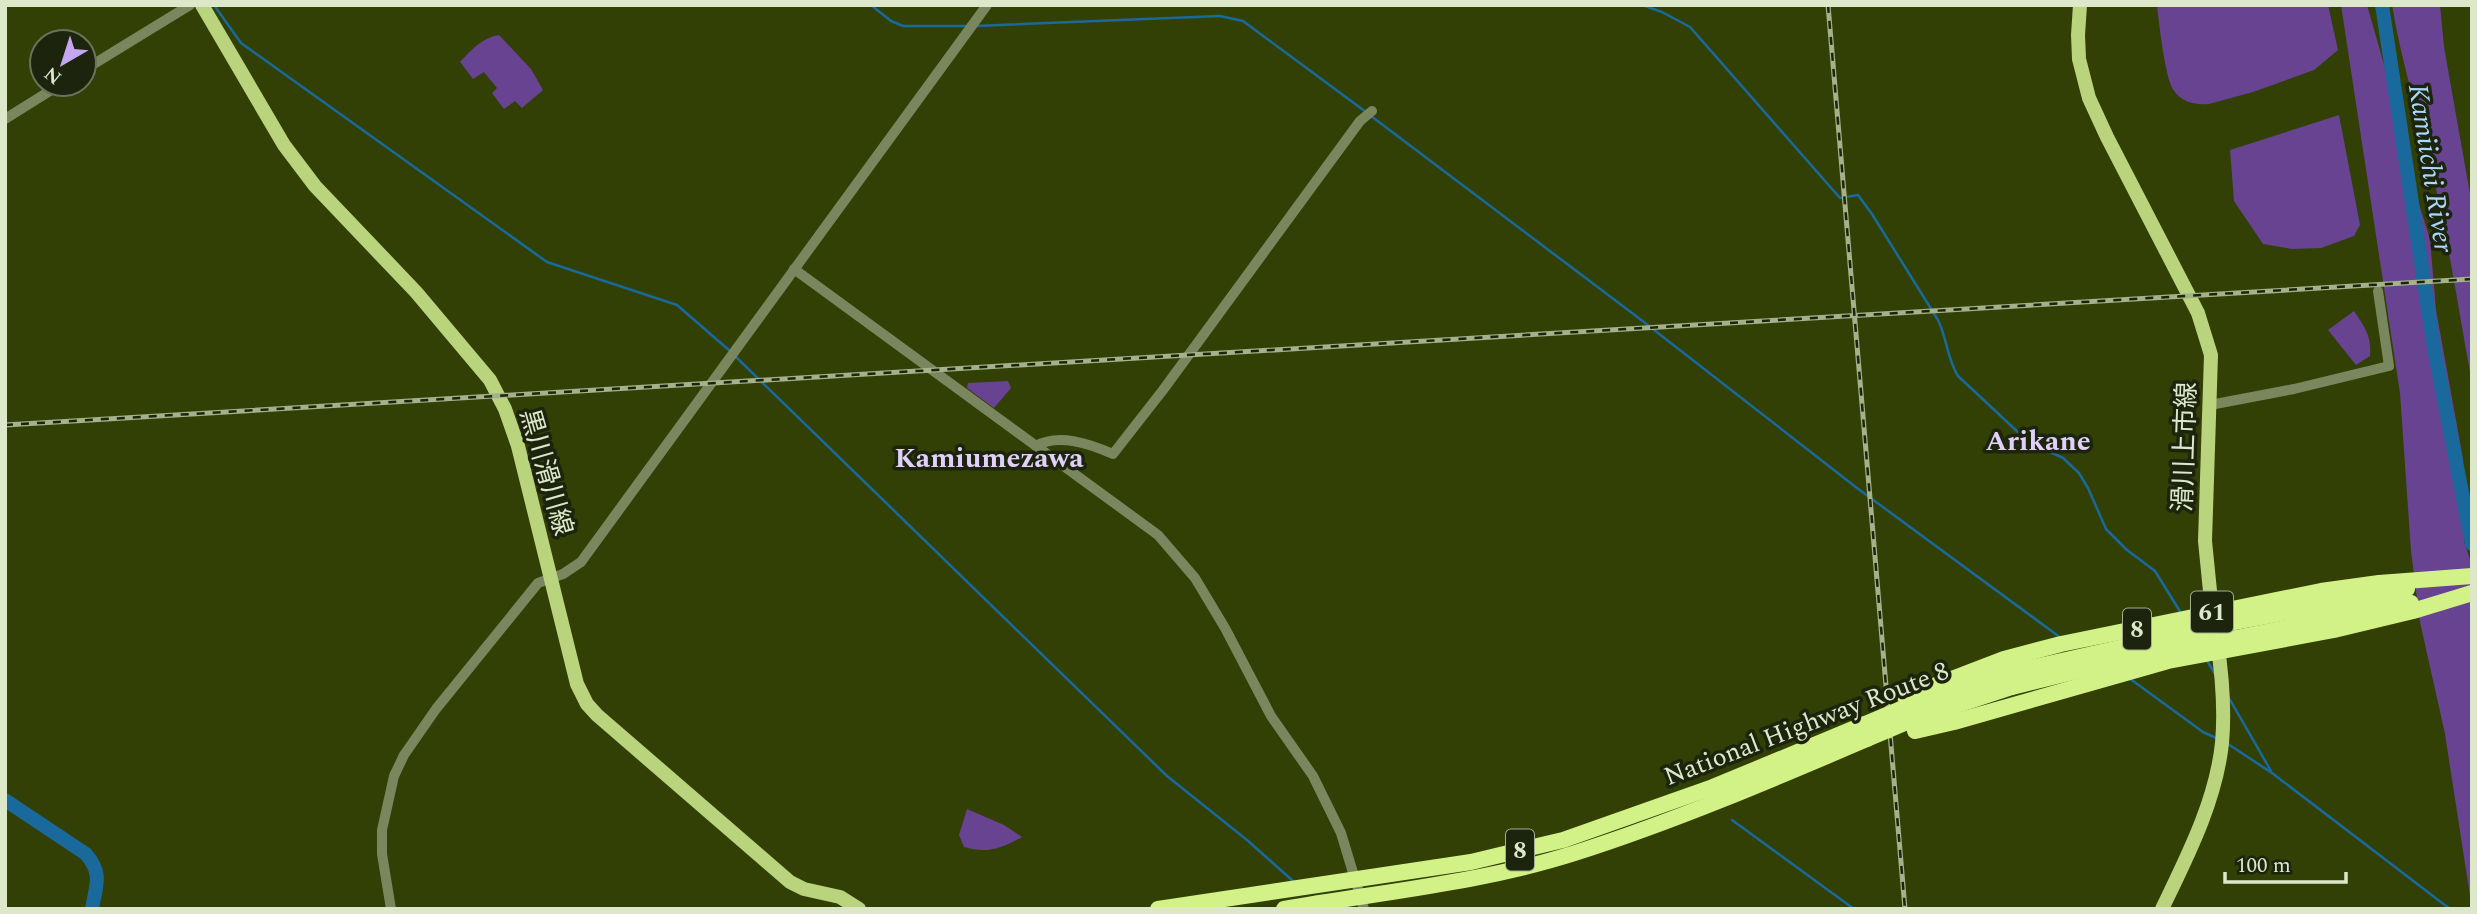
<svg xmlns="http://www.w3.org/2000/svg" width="2477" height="914" viewBox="0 0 2477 914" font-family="Spectral,'Noto Sans JP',serif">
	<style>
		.green { fill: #674392 }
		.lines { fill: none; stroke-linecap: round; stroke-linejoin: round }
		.stream { stroke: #19699c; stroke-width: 2.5 }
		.river { stroke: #19699c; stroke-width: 14 }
		.minor { stroke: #7a875e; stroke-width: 10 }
		.major { stroke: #b9d47d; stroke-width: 14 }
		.highway { stroke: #d2f288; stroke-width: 16 }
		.rail-casing { stroke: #a5b18a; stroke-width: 5 }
		.rail { stroke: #1d240d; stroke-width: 2.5; stroke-dasharray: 8; stroke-linecap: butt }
		.highway-bridge { stroke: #d2f288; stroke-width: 16 }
		.labels { text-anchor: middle; stroke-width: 7; stroke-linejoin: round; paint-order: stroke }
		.shield { fill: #1d240d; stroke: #a3ad91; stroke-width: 2 }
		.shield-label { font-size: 24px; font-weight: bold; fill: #dde8ca }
		.street-label { font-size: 26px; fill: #dde8ca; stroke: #1d240d }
		.water-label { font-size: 28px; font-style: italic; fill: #abd7fa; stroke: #1d240d }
		.neighbourhood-label { font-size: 28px; font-weight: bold; fill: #e0d0fa; stroke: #1d240d }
	</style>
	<rect width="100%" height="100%" fill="#324005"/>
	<!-- green -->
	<g class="green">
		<path d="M 2157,5 L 2328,5 L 2338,50 L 2314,70 L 2253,92 L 2209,104 C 2196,105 2183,103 2174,91 C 2165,79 2159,23 2157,5 Z"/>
		<path d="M 2341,5 L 2367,5 L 2385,68 L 2399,141 L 2430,239 L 2436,310 L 2463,459 L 2464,541 L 2472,566 L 2472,909 L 2445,734 L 2420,622 L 2411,551 L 2400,393 Z"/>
		<path d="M 2392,5 L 2440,5 L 2444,47 L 2472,205 L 2472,383 C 2460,318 2450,252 2436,188 C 2422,126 2402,67 2392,5 Z"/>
		<path d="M 499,35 L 531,69 L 543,90 L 522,108 L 515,101 L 504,109 L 492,93 L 497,88 L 484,72 L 473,79 L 460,62 C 471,50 483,37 499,35 Z"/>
		<path d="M 2339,115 L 2360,225 L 2354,236 L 2321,248 L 2292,249 L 2263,244 L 2234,201 L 2230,150 Z"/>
		<path d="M 2354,311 C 2364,326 2372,336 2370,356 L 2356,365 L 2328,330 Z"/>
		<path d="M 1008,381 L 1011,388 L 994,408 L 967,388 L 968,383 Z"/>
		<path d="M 967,809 L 1004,825 L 1022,837 C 1002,848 987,854 964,847 L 959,835 Z"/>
	</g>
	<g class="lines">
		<!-- stream -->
		<g class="stream">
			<path d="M 214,5 L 241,43 L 547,262 L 677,305 L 730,351"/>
			<path d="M 871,5 L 891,21 L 903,26 L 966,26"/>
			<path d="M 1642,5 L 1662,12 L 1690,27 L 1840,198 L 1858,195 L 1872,214 L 1938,320 C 1947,338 1947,359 1958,376 L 2020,434 L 2037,446 L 2063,458 L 2079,473 L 2088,488 L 2106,529 L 2127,550 L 2155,571 L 2181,613"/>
			<path d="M 976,26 L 1220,16 L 1243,21 L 1366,112"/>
			<path d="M 1371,116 L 1640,319 L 1857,488 L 2061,638"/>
			<path d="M 735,356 L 1167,776 L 1247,840 L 1293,881"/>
			<path d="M 2206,659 L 2215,674"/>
			<path d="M 2129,678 L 2203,732 L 2216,738"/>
			<path d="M 2229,698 L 2271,771"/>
			<path d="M 2228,744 L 2272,773 L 2450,909"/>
			<path d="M 1732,820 L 1854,909"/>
		</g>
		<!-- river -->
		<g class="river">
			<path d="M 2382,5 L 2434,348 L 2472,544"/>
			<path d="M 5,800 L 86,854 C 103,874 96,885 92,909"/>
		</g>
		<!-- minor -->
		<g class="minor">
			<path d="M 84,70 L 190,5"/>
			<path d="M 5,119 L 61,84"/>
			<path d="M 794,269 L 1158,535 L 1195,578 L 1225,628 L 1271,716 L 1313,776 L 1341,833 L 1364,909"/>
			<path d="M 2210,405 L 2294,389 L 2389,366 L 2378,291"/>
			<path d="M 1036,446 C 1059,433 1090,444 1113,454 L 1163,390 L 1360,121 L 1372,111"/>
			<path d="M 391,909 L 382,854 L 382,830 L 394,776 L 404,755 L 436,709 L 538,583 L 563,574 L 581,562 L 987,5"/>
		</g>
		<!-- major -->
		<g class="major">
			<path d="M 202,5 L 284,145 L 315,186 L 416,292 L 490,380 L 505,409 L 518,446 L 577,684 L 587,704 L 597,715 L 790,882 L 804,889 L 840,897 L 859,909"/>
			<path d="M 2080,5 L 2078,35 L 2079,59 L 2089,98 L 2107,137 L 2198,313 L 2211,355 L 2205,541 L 2213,621"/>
			<path d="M 2162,909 C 2187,857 2216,801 2222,743 C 2225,710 2222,674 2217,641"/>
		</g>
		<!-- highway -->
		<g class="highway">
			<path d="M 1905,697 L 2004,659 L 2061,644 L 2321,591 L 2379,583 L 2472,576"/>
			<path d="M 1910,705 L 2008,673"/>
			<path d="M 1912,720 L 2012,687"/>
			<path d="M 1915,731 L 1954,722 L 2168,661 L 2334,630 L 2413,611 L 2472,593"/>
			<path d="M 1158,909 L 1471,862 L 1563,840 L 1713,787 L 1865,724"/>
			<path d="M 1284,909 C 1381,892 1481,883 1575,853 C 1675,821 1771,780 1867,739"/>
		</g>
		<defs>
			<g id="rail">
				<path d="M 1828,5 L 1905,909"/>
				<path d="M 5,425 L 2472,279"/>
			</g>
		</defs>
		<!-- rail casing -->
		<use href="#rail" class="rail-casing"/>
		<!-- rail -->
		<use href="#rail" class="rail"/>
		<!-- highway-bridge -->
		<g class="highway-bridge">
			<path d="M 2008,673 L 2230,623 L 2407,589"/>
			<path d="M 2012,687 L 2101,665 L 2411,603"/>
			<path d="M 1865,724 L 1910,705"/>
			<path d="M 1867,739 L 1912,720"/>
		</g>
	</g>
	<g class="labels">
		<!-- shield labels -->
		<g class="shield">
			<rect x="2191" y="591.5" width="42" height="41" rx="5"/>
			<rect x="2123" y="608.5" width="28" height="41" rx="5"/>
			<rect x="1506" y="829.5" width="28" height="41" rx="5"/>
		</g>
		<g class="shield-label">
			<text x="2212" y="620">61</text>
			<text x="2137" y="637">8</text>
			<text x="1520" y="858">8</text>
		</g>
		<!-- street labels -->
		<g class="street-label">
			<text transform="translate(2184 447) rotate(-88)" y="9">滑川上市線</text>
			<text transform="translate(547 472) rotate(74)" y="9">黒川滑川線</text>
			<text transform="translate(1806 723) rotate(-21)" y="9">National Highway Route 8</text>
		</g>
		<!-- water labels -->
		<g class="water-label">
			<text transform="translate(2432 168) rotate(81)" y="10">Kamiichi River</text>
		</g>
		<!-- neighbourhood labels -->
		<g class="neighbourhood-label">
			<text x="2038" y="450">Arikane</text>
			<text x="989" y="467">Kamiumezawa</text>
		</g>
	</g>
	<!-- border -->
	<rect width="2477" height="914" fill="none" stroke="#dde8ca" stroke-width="14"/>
	<!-- north arrow -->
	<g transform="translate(63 63) rotate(219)"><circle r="33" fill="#1d240d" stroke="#6a7259" stroke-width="2"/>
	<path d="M0-5L12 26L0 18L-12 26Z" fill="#c5a7f1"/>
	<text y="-10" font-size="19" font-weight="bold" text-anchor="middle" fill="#dde8ca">N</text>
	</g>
	<!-- scale -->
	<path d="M2225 872v10h121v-10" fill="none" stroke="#dde8ca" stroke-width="3.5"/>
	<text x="2236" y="872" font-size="21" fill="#dde8ca" stroke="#1d240d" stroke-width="5" paint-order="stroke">100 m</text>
</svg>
